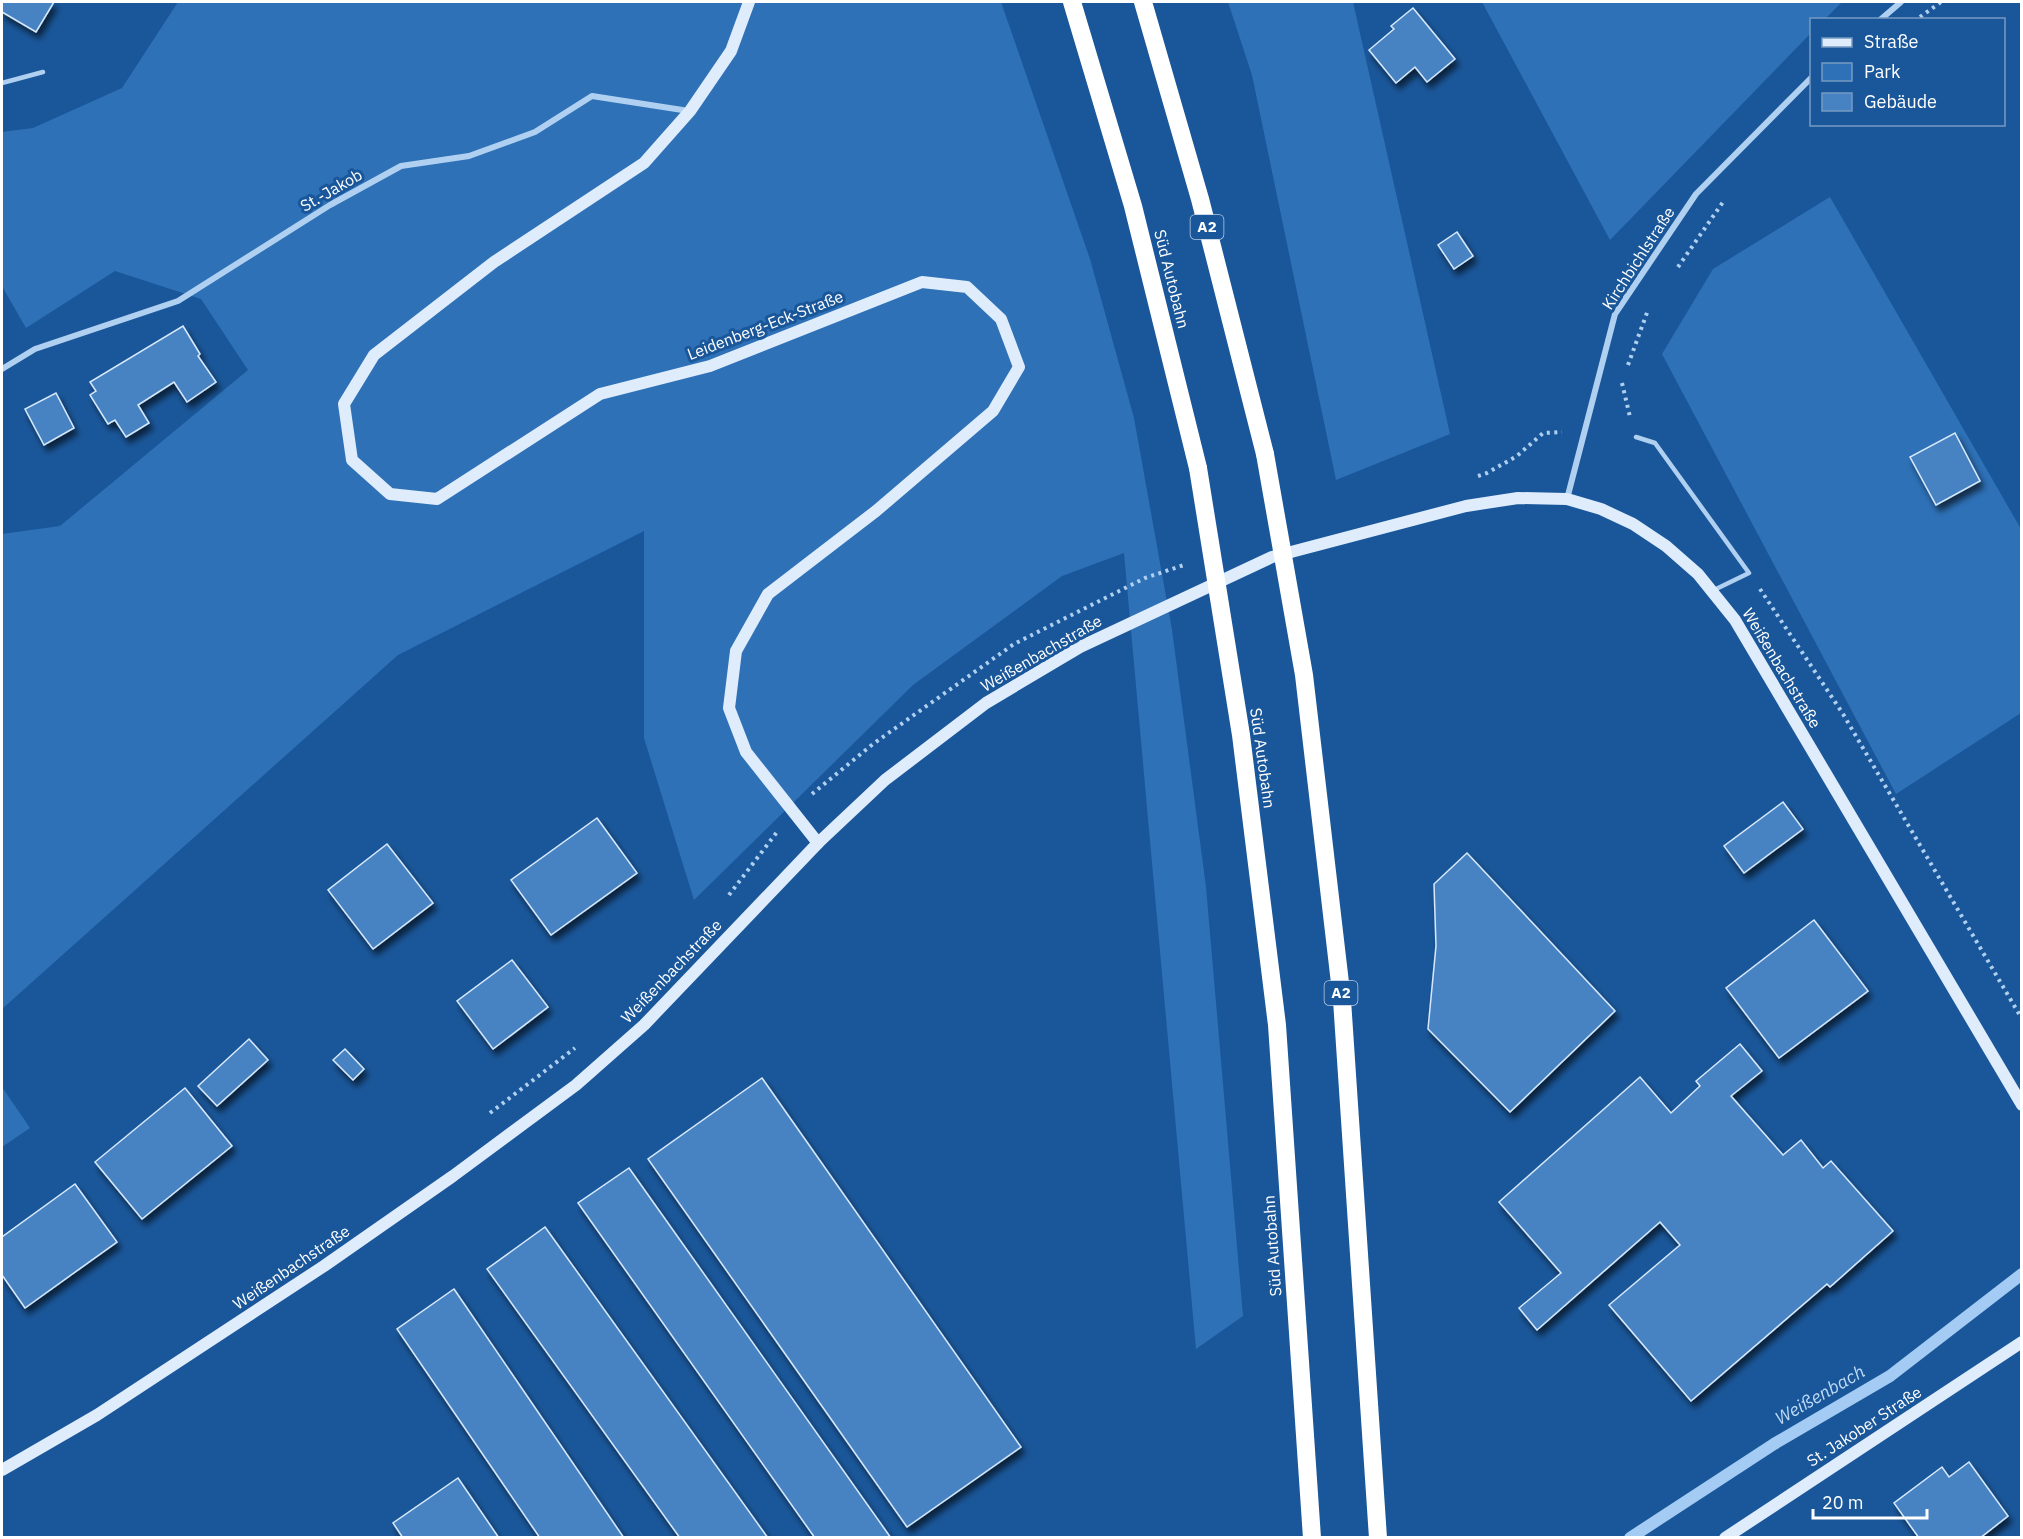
<svg xmlns="http://www.w3.org/2000/svg" width="2023" height="1539" viewBox="0 0 2023 1539" font-family="'IBM Plex Sans',sans-serif">
	<style>
		.green { fill: #2e71b7 }
		.lines { fill: none; stroke-linecap: round; stroke-linejoin: round }
		.stream { stroke: #a3cbf3; stroke-width: 12 }
		.building { fill: #4782c2; stroke: #d7e9fc; stroke-width: 1.5; filter: url(#shadow) }
		.path { stroke: #b0d0f1; stroke-width: 4; stroke-dasharray: 3 4.5; stroke-linecap: butt }
		.lane { stroke: #b0d0f1; stroke-width: 4.5 }
		.street { stroke: #b0d0f1; stroke-width: 6 }
		.secondary { stroke: #deecfc; stroke-width: 12 }
		.highway { stroke: #fff; stroke-width: 18 }
		.highway-bridge { stroke: #fff; stroke-width: 18 }
		.labels { text-anchor: middle; stroke-width: 6; stroke-linejoin: round; paint-order: stroke }
		.shield { fill: #1a579a; stroke: #bacde1; stroke-width: 1.5 }
		.shield-label { font-size: 15px; font-weight: bold; fill: #fff }
		.street-label { font-size: 16px; fill: #fff; stroke: #1a579a }
		.water-label { font-size: 18px; font-style: italic; fill: #bddaf7; stroke: #1a579a }
	</style>
	<defs>
		<filter id="shadow"><feDropShadow dx="3.5" dy="6" stdDeviation="3" flood-color="#0009"/></filter>
	</defs>
	<rect width="100%" height="100%" fill="#1a579a"/>
	<!-- green -->
	<g class="green">
		<path d="M 178,2 L 1001,2 L 1090,259 L 1134,418 L 1172,630 L 1206,887 L 1243,1316 L 1196,1349 L 1124,553 L 1062,576 L 913,685 L 694,900 L 644,738 L 644,531 L 398,655 L 2,1009 L 2,534 L 60,526 L 248,370 L 201,299 L 115,271 L 26,328 L 2,286 L 2,132 L 33,128 L 122,88 Z"/>
		<path d="M 1228,2 L 1353,2 L 1450,434 L 1336,480 L 1252,75 Z"/>
		<path d="M 1482,2 L 1842,2 L 1825,19 L 1812,20 L 1811,33 L 1610,240 Z"/>
		<path d="M 1830,197 L 2021,529 L 2021,713 L 1896,794 L 1662,354 L 1713,269 Z"/>
		<path d="M 2,1087 L 30,1128 L 2,1147 Z"/>
	</g>
	<g class="lines">
		<!-- stream -->
		<path class="stream" d="M 1630,1538 L 1774,1444 L 1890,1376 L 2022,1274"/>
	</g>
	<!-- building -->
	<g class="building">
		<path d="M 2,2 L 54,2 L 36,32 L 2,12 Z"/>
		<path d="M 1413,8 L 1455,59 L 1427,82 L 1415,67 L 1396,83 L 1369,50 L 1394,29 L 1391,26 Z"/>
		<path d="M 1457,232 L 1473,256 L 1454,269 L 1438,245 Z"/>
		<path d="M 183,326 L 200,354 L 198,356 L 216,382 L 187,402 L 174,382 L 138,405 L 149,423 L 126,437 L 115,420 L 108,424 L 90,395 L 96,391 L 90,382 Z"/>
		<path d="M 56,393 L 74,428 L 44,445 L 25,409 Z"/>
		<path d="M 1955,433 L 1980,481 L 1936,505 L 1910,457 Z"/>
		<path d="M 1783,802 L 1803,829 L 1744,873 L 1724,846 Z"/>
		<path d="M 597,818 L 637,873 L 551,935 L 511,880 Z"/>
		<path d="M 387,844 L 433,903 L 373,949 L 328,890 Z"/>
		<path d="M 1467,853 L 1615,1011 L 1510,1112 L 1428,1029 L 1436,946 L 1434,884 Z"/>
		<path d="M 1814,920 L 1868,991 L 1779,1058 L 1726,988 Z"/>
		<path d="M 512,960 L 548,1007 L 493,1049 L 457,1001 Z"/>
		<path d="M 249,1039 L 268,1060 L 217,1106 L 198,1086 Z"/>
		<path d="M 1740,1044 L 1762,1071 L 1731,1096 L 1783,1155 L 1801,1140 L 1823,1168 L 1831,1161 L 1893,1231 L 1830,1287 L 1827,1284 L 1691,1401 L 1609,1305 L 1680,1245 L 1660,1222 L 1537,1330 L 1519,1308 L 1561,1273 L 1499,1202 L 1640,1077 L 1671,1113 L 1700,1086 L 1696,1081 Z"/>
		<path d="M 345,1049 L 364,1069 L 353,1080 L 333,1060 Z"/>
		<path d="M 762,1078 L 1021,1447 L 907,1527 L 648,1159 Z"/>
		<path d="M 185,1088 L 232,1146 L 142,1219 L 95,1162 Z"/>
		<path d="M 629,1168 L 891,1538 L 815,1538 L 578,1203 Z"/>
		<path d="M 75,1184 L 117,1242 L 25,1308 L 2,1275 L 2,1237 Z"/>
		<path d="M 545,1227 L 768,1538 L 680,1538 L 487,1269 Z"/>
		<path d="M 454,1289 L 624,1538 L 540,1538 L 397,1329 Z"/>
		<path d="M 1969,1462 L 2008,1516 L 1980,1538 L 1919,1538 L 1894,1503 L 1942,1467 L 1949,1477 Z"/>
		<path d="M 458,1478 L 499,1538 L 403,1538 L 393,1523 Z"/>
	</g>
	<g class="lines">
		<!-- path -->
		<g class="path">
			<path d="M 1920,17 L 1941,2"/>
			<path d="M 1678,267 L 1723,202"/>
			<path d="M 1628,365 L 1648,310"/>
			<path d="M 1622,383 L 1630,417"/>
			<path d="M 1478,476 L 1487,473 L 1517,456 L 1543,433 L 1562,432"/>
			<path d="M 1760,589 L 1843,714 L 2022,1019"/>
			<path d="M 812,794 L 873,744 L 1014,644 L 1145,578 L 1184,565"/>
			<path d="M 729,895 L 777,832"/>
			<path d="M 490,1113 L 575,1048"/>
		</g>
		<!-- lane -->
		<g class="lane">
			<path d="M 2,83 L 43,72"/>
			<path d="M 1636,437 L 1655,443 L 1749,573 L 1714,590"/>
		</g>
		<!-- street -->
		<g class="street">
			<path d="M 1880,20 L 1901,2"/>
			<path d="M 2,369 L 35,349 L 178,301 L 330,205 L 401,166 L 469,156 L 535,132 L 592,96 L 689,111"/>
			<path d="M 1567,499 L 1615,314 L 1696,194 L 1812,77"/>
		</g>
		<!-- secondary -->
		<g class="secondary">
			<path d="M 749,2 L 731,51 L 690,111 L 644,163 L 494,262 L 374,355 L 344,404 L 352,460 L 390,494 L 437,499 L 600,394 L 710,366 L 922,282 L 967,287 L 1001,319 L 1019,367 L 993,411 L 876,511 L 768,594 L 736,651 L 729,708 L 746,752 L 818,843"/>
			<path d="M 2,1470 L 97,1415 L 324,1266 L 453,1176 L 576,1085 L 644,1025 L 818,843 L 885,780 L 986,703 L 1080,647 L 1272,557 L 1466,506 L 1518,498 L 1567,499 L 1601,509 L 1633,524 L 1666,546 L 1698,574 L 1735,620 L 2022,1105"/>
			<path d="M 1725,1538 L 2022,1342"/>
		</g>
		<!-- highway -->
		<g class="highway">
			<path d="M 1072,2 L 1133,206 L 1198,468"/>
			<path d="M 1143,2 L 1200,199 L 1265,454"/>
		</g>
		<!-- highway-bridge -->
		<g class="highway-bridge">
			<path d="M 1265,454 L 1304,675 L 1342,1000 L 1378,1538"/>
			<path d="M 1198,468 L 1241,735 L 1277,1025 L 1312,1538"/>
		</g>
	</g>
	<g class="labels">
		<!-- shield labels -->
		<g class="shield">
			<rect x="1190.5" y="215" width="33" height="24" rx="4.5"/>
			<rect x="1324.5" y="981" width="33" height="24" rx="4.5"/>
		</g>
		<g class="shield-label">
			<text x="1207" y="232">A2</text>
			<text x="1341" y="998">A2</text>
		</g>
		<!-- street labels -->
		<g class="street-label">
			<text transform="translate(331 190) rotate(-30)" y="6">St.-Jakob</text>
			<text transform="translate(1638 258) rotate(-57)" y="6">Kirchbichlstraße</text>
			<text transform="translate(1172 279) rotate(76)" y="6">Süd Autobahn</text>
			<text transform="translate(765 325) rotate(-21)" y="6">Leidenberg-Eck-Straße</text>
			<text transform="translate(1041 653) rotate(-30)" y="6">Weißenbachstraße</text>
			<text transform="translate(1782 668) rotate(59)" y="6">Weißenbachstraße</text>
			<text transform="translate(1263 758) rotate(82)" y="6">Süd Autobahn</text>
			<text transform="translate(671 971) rotate(-46)" y="6">Weißenbachstraße</text>
			<text transform="translate(1272 1246) rotate(-94)" y="6">Süd Autobahn</text>
			<text transform="translate(291 1267) rotate(-34)" y="6">Weißenbachstraße</text>
			<text transform="translate(1864 1426) rotate(-33)" y="6">St. Jakober Straße</text>
		</g>
		<!-- water labels -->
		<g class="water-label">
			<text transform="translate(1820 1395) rotate(-30)" y="6">Weißenbach</text>
		</g>
	</g>
	<!-- border -->
	<rect width="2023" height="1539" fill="none" stroke="#ffffff" stroke-width="6"/>
	<!-- legend -->
	<rect x="1810" y="18" width="195" height="108" fill="#1a579a" stroke="#769ac2" stroke-width="1.5"/>
	<rect x="1822" y="38" width="30" height="9" fill="#deecfc" stroke="#769ac2" stroke-width="1.5"/>
	<text x="1864" y="48" font-size="18" fill="#ffffff">Straße</text>
	<rect x="1822" y="63" width="30" height="18" fill="#2e71b7" stroke="#769ac2" stroke-width="1.5"/>
	<text x="1864" y="78" font-size="18" fill="#ffffff">Park</text>
	<rect x="1822" y="93" width="30" height="18" fill="#4782c2" stroke="#769ac2" stroke-width="1.5"/>
	<text x="1864" y="108" font-size="18" fill="#ffffff">Gebäude</text>
	<!-- scale -->
	<path d="M1813 1509v9h114v-9" fill="none" stroke="#ffffff" stroke-width="3"/>
	<text x="1822" y="1509" font-size="18" fill="#ffffff" stroke="#1a579a" stroke-width="4.5" paint-order="stroke">20 m</text>
</svg>
